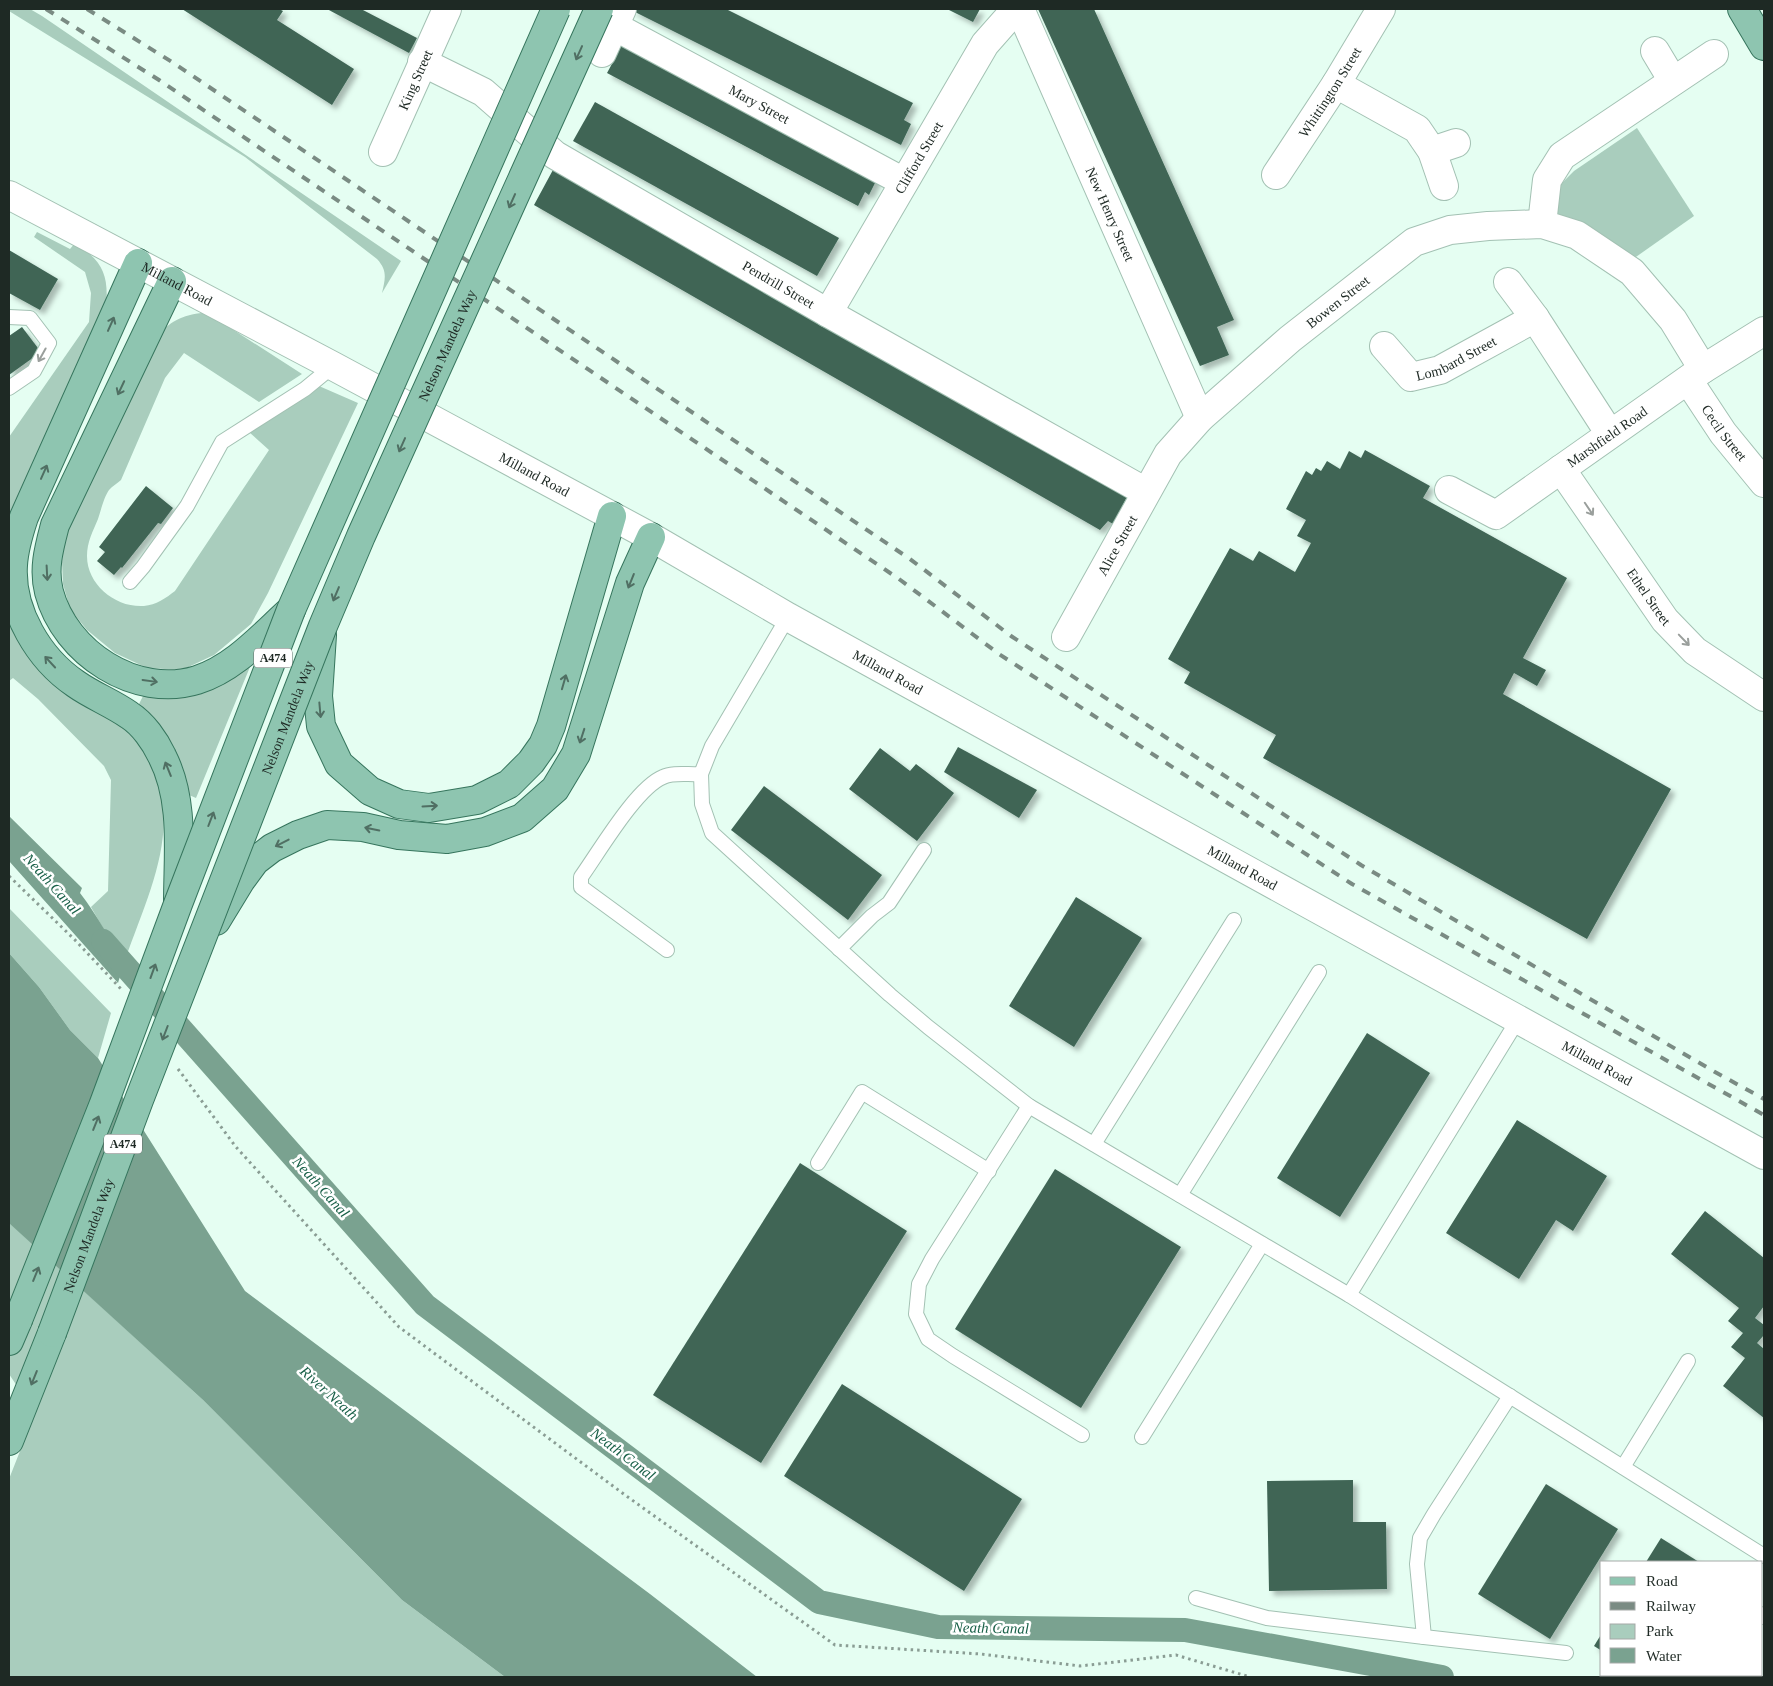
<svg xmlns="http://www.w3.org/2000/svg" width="1773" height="1686" viewBox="0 0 1773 1686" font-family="'Times New Roman',serif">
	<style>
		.green { fill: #a9cdbd }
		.water { fill: #7aa290 }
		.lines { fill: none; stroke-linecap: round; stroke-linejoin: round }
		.canal { stroke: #7aa290; stroke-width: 24 }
		.building { fill: #3f6555; filter: url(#shadow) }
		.service-casing { stroke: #a3c1b3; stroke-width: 16 }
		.minor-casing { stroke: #a3c1b3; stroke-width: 30 }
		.primary-casing { stroke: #36755d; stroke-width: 30 }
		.path { stroke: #8a9d94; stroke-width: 3; stroke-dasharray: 2.5 4; stroke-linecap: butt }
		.service { stroke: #fff; stroke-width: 14 }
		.minor { stroke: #fff; stroke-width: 28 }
		.primary { stroke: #8ec5b0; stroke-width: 28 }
		.rail { stroke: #7a8b83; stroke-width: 4; stroke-dasharray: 9 9; stroke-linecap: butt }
		.primary-bridge-casing { stroke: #36755d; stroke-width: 30; stroke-linecap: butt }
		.primary-bridge { stroke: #8ec5b0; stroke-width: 28 }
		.oneway { stroke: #506f63 }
		.oneway2 { stroke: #9a9f9c }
		.labels { text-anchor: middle; stroke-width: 5; stroke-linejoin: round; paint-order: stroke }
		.shield { fill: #fff; stroke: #626966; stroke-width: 1 }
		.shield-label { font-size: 12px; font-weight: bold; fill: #1e2924 }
		.street-label { font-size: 14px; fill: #1e2924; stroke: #fff }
		.water-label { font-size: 15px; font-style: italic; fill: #1a6149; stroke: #fff }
	</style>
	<defs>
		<filter id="shadow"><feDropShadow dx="4.5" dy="4.5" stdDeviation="2.5" flood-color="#0004"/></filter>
	</defs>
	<rect width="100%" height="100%" fill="#e5fef2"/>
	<!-- green -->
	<g class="green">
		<path d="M 9,9 L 30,9 L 42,16 L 401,261 L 382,293 C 385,279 388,271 377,259 L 245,157 L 9,11 Z"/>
		<path d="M 1637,128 L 1694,216 L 1633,259 L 1553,220 L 1556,189 L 1574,171 Z"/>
		<path d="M 37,232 L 70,249 L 75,243 C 103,261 109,275 106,308 L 9,526 L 9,437 L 89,322 L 91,293 L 85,272 L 34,237 Z"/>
		<path d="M 202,313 L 215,318 L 302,374 L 259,402 L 184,353 L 165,378 L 121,480 C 118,483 112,486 109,490 C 104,497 101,510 98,519 C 93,531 87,542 87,556 C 87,585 116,608 144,606 C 156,605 166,598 175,591 L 269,450 L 249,432 L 319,386 L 358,403 L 268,593 L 251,624 L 214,655 L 182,670 L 147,668 L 115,653 L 87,630 L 70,609 L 63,584 L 62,562 L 65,537 L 151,341 C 169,324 176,316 202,313 Z"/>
		<path d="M 9,611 L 132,736 C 193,809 152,883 125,960 L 111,942 L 91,907 L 108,891 L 111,780 L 104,766 L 38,699 L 13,678 L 9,681 Z"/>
		<path d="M 252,662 L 196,798 L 189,795 L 173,749 L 138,706 L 143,696 L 169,697 Z"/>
		<path d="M 9,908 L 111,1013 L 98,1058 L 70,1030 L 39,987 L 9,953 Z"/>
		<path d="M 9,1222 L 203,1400 L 402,1600 L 505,1677 L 9,1677 L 9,1479 L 35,1413 L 9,1374 Z"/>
	</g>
	<!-- water -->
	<g class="water">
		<path d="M 9,816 L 82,888 L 80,893 C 97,915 109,939 125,960 L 118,983 L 9,861 Z"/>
		<path d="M 9,953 L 39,987 L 70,1030 L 98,1058 L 245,1291 L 650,1594 L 757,1677 L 505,1677 L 402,1600 L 203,1400 L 9,1223 Z"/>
	</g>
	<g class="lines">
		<!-- canal -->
		<path class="canal" d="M 103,941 L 425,1305 L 819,1602 L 938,1627 L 1185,1630 L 1442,1677"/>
	</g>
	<!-- building -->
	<g class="building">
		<path d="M 182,9 L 279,9 L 283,11 L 277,20 L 354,69 L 332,105 Z"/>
		<path d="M 327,9 L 361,9 L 417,38 L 409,53 Z"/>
		<path d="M 629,9 L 726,9 L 913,103 L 904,120 L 911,124 L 901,145 Z"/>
		<path d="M 947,9 L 980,9 L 973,22 Z"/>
		<path d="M 1038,9 L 1094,9 L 1234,320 L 1217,327 L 1229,355 L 1200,366 Z"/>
		<path d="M 621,34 L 881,171 L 869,195 L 865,192 L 858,206 L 607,73 L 613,62 L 608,59 Z"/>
		<path d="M 595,102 L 839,238 L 817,276 L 573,141 Z"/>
		<path d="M 554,168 L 1127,497 L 1113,524 L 1108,521 L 1100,530 L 534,205 Z"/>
		<path d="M 9,250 L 58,279 L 40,310 L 9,293 Z"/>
		<path d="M 22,327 L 41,352 L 9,375 L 9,336 Z"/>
		<path d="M 1365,450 L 1430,486 L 1423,498 L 1567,578 L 1523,658 L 1546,670 L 1537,686 L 1514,673 L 1503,694 L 1671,789 L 1587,939 L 1263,758 L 1276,735 L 1184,683 L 1190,672 L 1168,659 L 1230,548 L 1253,561 L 1259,551 L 1295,572 L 1311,543 L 1297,536 L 1306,520 L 1286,509 L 1306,471 L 1312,475 L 1316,468 L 1321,471 L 1327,461 L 1340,469 L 1349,451 L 1361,458 Z"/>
		<path d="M 146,486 L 173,508 L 161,524 L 158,523 L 122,568 L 121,567 L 114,575 L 97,561 L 105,552 L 99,547 Z"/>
		<path d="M 958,747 L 1037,790 L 1019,818 L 944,772 Z"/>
		<path d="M 880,748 L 910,771 L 916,764 L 954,793 L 917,841 L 849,789 Z"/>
		<path d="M 764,786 L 882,875 L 848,920 L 731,830 Z"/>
		<path d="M 1076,897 L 1142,938 L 1074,1047 L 1009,1006 Z"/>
		<path d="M 1367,1033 L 1430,1073 L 1340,1217 L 1277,1178 Z"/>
		<path d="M 1517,1120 L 1607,1176 L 1573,1231 L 1556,1220 L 1519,1279 L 1446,1233 Z"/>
		<path d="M 800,1163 L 907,1231 L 761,1463 L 653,1395 Z"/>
		<path d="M 1055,1169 L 1181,1247 L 1081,1408 L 955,1329 Z"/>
		<path d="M 1705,1211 L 1764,1258 L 1764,1306 L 1755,1318 L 1764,1325 L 1764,1335 L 1757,1343 L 1764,1349 L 1764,1418 L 1723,1386 L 1745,1358 L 1731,1347 L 1743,1333 L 1728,1321 L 1739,1308 L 1671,1254 Z"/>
		<path d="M 842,1384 L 1022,1499 L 964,1591 L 784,1476 Z"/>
		<path d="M 1353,1480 L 1353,1522 L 1386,1522 L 1387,1589 L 1269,1591 L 1267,1481 Z"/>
		<path d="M 1546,1484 L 1618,1529 L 1550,1639 L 1478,1594 Z"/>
		<path d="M 1661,1538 L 1699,1562 L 1646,1562 Z"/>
		<path d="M 1602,1633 L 1602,1651 L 1594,1646 Z"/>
		<path d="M 1640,1675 L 1672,1675 L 1671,1677 L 1644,1677 Z"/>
	</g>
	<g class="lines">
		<defs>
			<g id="service">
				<path d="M 9,317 L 30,318 L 49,343 L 34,371 L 9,388"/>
				<path d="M 130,582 L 143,567 L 187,506 L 222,442 L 305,389 L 333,366"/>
				<path d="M 788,617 L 712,746 L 701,774 L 702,804 L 712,833 L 890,995 L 928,1027 L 1029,1106 L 1349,1295 L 1764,1556"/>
				<path d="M 839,949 L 872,916 L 889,903 L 924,850"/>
				<path d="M 667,950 L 581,887 L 581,877 C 599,852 636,788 663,777 C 673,772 689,775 701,774"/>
				<path d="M 1029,1106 L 932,1259 L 919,1284 L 916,1314 L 928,1339 L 953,1356 L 1082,1435"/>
				<path d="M 1094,1144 L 1234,920"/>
				<path d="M 818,1163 L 862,1092 L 989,1171"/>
				<path d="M 1180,1195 L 1319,972"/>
				<path d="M 1349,1295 L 1519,1018"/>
				<path d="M 1510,1396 L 1434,1514 L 1420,1538 L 1417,1564 L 1424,1637 L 1566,1653"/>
				<path d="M 1142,1437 L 1262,1244"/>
				<path d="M 1623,1467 L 1688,1361"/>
				<path d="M 1196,1598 L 1267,1618 L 1424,1637"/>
				<path d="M 1762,1617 L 1764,1614"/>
			</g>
			<g id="minor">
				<path id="s1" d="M 1020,9 L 1200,418"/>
				<path id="s2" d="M 614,26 L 904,182"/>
				<path d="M 1655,51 L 1673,81"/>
				<path d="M 602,53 L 622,9"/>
				<path id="s3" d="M 422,62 L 483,92 L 555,155 L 828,313 L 1146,492"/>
				<path d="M 1336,84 L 1417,129 L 1432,151 L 1444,186"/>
				<path d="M 1432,151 L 1456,143"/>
				<path id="s4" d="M 383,152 L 447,9"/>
				<path id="s5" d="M 1276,175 L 1336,84 L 1381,9"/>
				<path id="s6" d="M 9,195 L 333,366 L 651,537 L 788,617 L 1764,1155"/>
				<path d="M 1542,224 L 1547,180 L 1562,156 L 1714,54"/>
				<path d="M 1508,282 L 1535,318 L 1610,434"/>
				<path id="s7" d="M 828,313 L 985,44 L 1016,9"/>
				<path id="s8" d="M 1384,346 L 1411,377 L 1440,370 L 1535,318"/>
				<path id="s9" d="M 1688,380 L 1723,433 L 1764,483"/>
				<path id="s10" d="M 1561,469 L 1665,620 L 1695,651 L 1764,697"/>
				<path id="s11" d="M 1449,490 L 1496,515 L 1703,369 L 1764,331"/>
				<path id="s12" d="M 1066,637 L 1168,454 L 1200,418 L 1290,339 L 1414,242 L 1450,230 L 1488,226 L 1542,224 L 1577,235 L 1632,272 L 1673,320 L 1703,369"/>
			</g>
			<g id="primary">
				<path d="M 1742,9 L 1764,46"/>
				<path d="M 138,263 L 24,517 C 19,532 14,548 13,565 C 10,611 39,659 76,684 C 93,696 112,703 129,715 C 143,724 155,741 162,756 C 185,801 178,853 178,902"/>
				<path d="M 172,281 L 55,525 C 49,548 43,569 49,592 C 65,653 136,699 197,680 C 235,668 263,635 291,610"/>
				<path d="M 322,635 L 318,696 L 321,726 L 339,764 L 370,791 L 399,804 L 429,808 L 477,800 L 509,784 L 531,762 L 543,745 L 551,726 L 612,516"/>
				<path d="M 216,921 L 241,880 L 255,861 L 272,848 L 298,835 L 327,825 L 363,827 L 399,835 L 447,839 L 485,832 L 522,818 L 555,789 L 576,754 L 630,583 L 651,537"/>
				<path d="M 9,1341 L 18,1320"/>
				<path d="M 9,1441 L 52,1333"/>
			</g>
		</defs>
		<!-- service casing -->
		<use href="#service" class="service-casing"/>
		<!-- minor casing -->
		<use href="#minor" class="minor-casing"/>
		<!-- primary casing -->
		<use href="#primary" class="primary-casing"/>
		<!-- path -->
		<g class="path">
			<path d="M 9,876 L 75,940 L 121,989"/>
			<path d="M 178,1069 L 236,1147 L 399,1327 L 625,1495 L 835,1645 L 981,1654 L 1080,1666 L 1176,1655 L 1250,1677"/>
		</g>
		<!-- service -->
		<use href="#service" class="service"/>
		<!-- minor -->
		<use href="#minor" class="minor"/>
		<!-- primary -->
		<use href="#primary" class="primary"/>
		<!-- rail -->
		<g class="rail">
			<path d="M 46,9 L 159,80 L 899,579 L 999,654 L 1352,884 L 1764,1115"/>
			<path d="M 87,9 L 172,62 L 910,559 L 1011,636 L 1361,865 L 1715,1072 L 1764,1099"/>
		</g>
		<defs>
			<g id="primary-bridge">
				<path d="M 18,1320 L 103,1106 L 178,904 L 291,610 L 556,9"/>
				<path id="s13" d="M 52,1333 L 139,1100 L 323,626 L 361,536 L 599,9"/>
			</g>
		</defs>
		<!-- primary-bridge casing -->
		<use href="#primary-bridge" class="primary-bridge-casing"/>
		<!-- primary-bridge -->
		<use href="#primary-bridge" class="primary-bridge"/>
	</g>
	<!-- one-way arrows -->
	<defs><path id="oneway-shaft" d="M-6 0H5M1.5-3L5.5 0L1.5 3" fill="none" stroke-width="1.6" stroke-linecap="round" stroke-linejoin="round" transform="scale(1.25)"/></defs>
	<g class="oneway">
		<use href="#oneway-shaft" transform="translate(579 53) rotate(114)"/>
		<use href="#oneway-shaft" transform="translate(512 201) rotate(114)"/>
		<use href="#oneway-shaft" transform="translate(111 324) rotate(-66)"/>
		<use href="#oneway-shaft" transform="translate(121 388) rotate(115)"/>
		<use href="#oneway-shaft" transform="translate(402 445) rotate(114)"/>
		<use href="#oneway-shaft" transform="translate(44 472) rotate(-66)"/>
		<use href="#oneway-shaft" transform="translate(47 573) rotate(87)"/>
		<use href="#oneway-shaft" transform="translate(631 581) rotate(112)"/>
		<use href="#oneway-shaft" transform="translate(336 594) rotate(113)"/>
		<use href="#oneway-shaft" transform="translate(50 662) rotate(-133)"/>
		<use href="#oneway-shaft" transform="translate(150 681) rotate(8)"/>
		<use href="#oneway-shaft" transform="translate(564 682) rotate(-74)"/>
		<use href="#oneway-shaft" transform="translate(320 710) rotate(85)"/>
		<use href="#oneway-shaft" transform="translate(582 736) rotate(108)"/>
		<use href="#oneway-shaft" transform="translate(168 769) rotate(-112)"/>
		<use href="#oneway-shaft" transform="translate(430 806) rotate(-3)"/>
		<use href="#oneway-shaft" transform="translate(211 819) rotate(-69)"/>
		<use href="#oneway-shaft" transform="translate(372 829) rotate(-168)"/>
		<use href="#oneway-shaft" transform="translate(282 843) rotate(153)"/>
		<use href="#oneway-shaft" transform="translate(153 971) rotate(-70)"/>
		<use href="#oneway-shaft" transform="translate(165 1033) rotate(111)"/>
		<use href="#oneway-shaft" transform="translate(96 1123) rotate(-68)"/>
		<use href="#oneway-shaft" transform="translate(36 1274) rotate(-68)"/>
		<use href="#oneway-shaft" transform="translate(34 1378) rotate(112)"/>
	</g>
	<g class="oneway2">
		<use href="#oneway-shaft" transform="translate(42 355) rotate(119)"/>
		<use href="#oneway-shaft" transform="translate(1589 509) rotate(56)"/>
		<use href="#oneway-shaft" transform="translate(1684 640) rotate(46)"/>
	</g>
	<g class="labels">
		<!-- shield labels -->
		<g class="shield">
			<rect x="254" y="648.5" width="38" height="19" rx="4"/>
			<rect x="104" y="1134.5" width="38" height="19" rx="4"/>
		</g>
		<g class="shield-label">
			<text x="273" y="662">A474</text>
			<text x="123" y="1148">A474</text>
		</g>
		<!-- street labels -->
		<g class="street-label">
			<text dy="5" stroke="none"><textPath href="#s4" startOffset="79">King Street</textPath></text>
			<text dy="5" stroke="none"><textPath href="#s5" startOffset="99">Whittington Street</textPath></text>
			<text dy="5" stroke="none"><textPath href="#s2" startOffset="165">Mary Street</textPath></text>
			<text dy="5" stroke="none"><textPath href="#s7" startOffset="180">Clifford Street</textPath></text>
			<text dy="5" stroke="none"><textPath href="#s1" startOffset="224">New Henry Street</textPath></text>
			<text dy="5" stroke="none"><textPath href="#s6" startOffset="190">Milland Road</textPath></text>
			<text dy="5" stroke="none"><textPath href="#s3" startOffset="422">Pendrill Street</textPath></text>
			<text dy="5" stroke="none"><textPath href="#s12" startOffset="438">Bowen Street</textPath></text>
			<text dy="5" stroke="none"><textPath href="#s13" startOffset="1064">Nelson Mandela Way</textPath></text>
			<text dy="5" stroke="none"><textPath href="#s8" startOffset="90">Lombard Street</textPath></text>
			<text dy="5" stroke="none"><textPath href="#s9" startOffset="64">Cecil Street</textPath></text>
			<text dy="5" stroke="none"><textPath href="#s11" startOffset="189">Marshfield Road</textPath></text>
			<text dy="5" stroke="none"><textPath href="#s6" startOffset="595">Milland Road</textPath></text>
			<text dy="5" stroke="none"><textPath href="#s12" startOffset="105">Alice Street</textPath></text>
			<text dy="5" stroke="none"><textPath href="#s10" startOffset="155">Ethel Street</textPath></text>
			<text dy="5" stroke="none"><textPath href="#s6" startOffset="1000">Milland Road</textPath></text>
			<text dy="5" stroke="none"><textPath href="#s13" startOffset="659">Nelson Mandela Way</textPath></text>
			<text dy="5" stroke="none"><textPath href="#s6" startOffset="1405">Milland Road</textPath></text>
			<text dy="5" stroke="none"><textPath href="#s6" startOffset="1810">Milland Road</textPath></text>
			<text dy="5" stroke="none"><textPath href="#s13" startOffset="104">Nelson Mandela Way</textPath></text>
		</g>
		<!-- water labels -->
		<g class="water-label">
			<text transform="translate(52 884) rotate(48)" y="5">Neath Canal</text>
			<text transform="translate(321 1187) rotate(48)" y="5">Neath Canal</text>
			<text transform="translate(329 1393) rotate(42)" y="5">River Neath</text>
			<text transform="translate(623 1454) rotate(37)" y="5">Neath Canal</text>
			<text transform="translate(991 1628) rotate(1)" y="5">Neath Canal</text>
		</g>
	</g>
	<!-- border -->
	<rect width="1773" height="1686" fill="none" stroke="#1e2924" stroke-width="20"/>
	<!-- legend -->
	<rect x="1600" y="1561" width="162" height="115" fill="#ffffff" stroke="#a5a9a7"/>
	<rect x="1610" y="1577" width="25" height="8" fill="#8ec5b0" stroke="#a5a9a7"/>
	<text x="1646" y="1586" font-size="15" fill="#1e2924">Road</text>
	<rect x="1610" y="1602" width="25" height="8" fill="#7a8b83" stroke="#a5a9a7"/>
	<text x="1646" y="1611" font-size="15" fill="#1e2924">Railway</text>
	<rect x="1610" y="1624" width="25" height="15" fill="#a9cdbd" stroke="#a5a9a7"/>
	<text x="1646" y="1636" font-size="15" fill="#1e2924">Park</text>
	<rect x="1610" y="1648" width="25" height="15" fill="#7aa290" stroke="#a5a9a7"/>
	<text x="1646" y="1661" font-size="15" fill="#1e2924">Water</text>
</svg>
